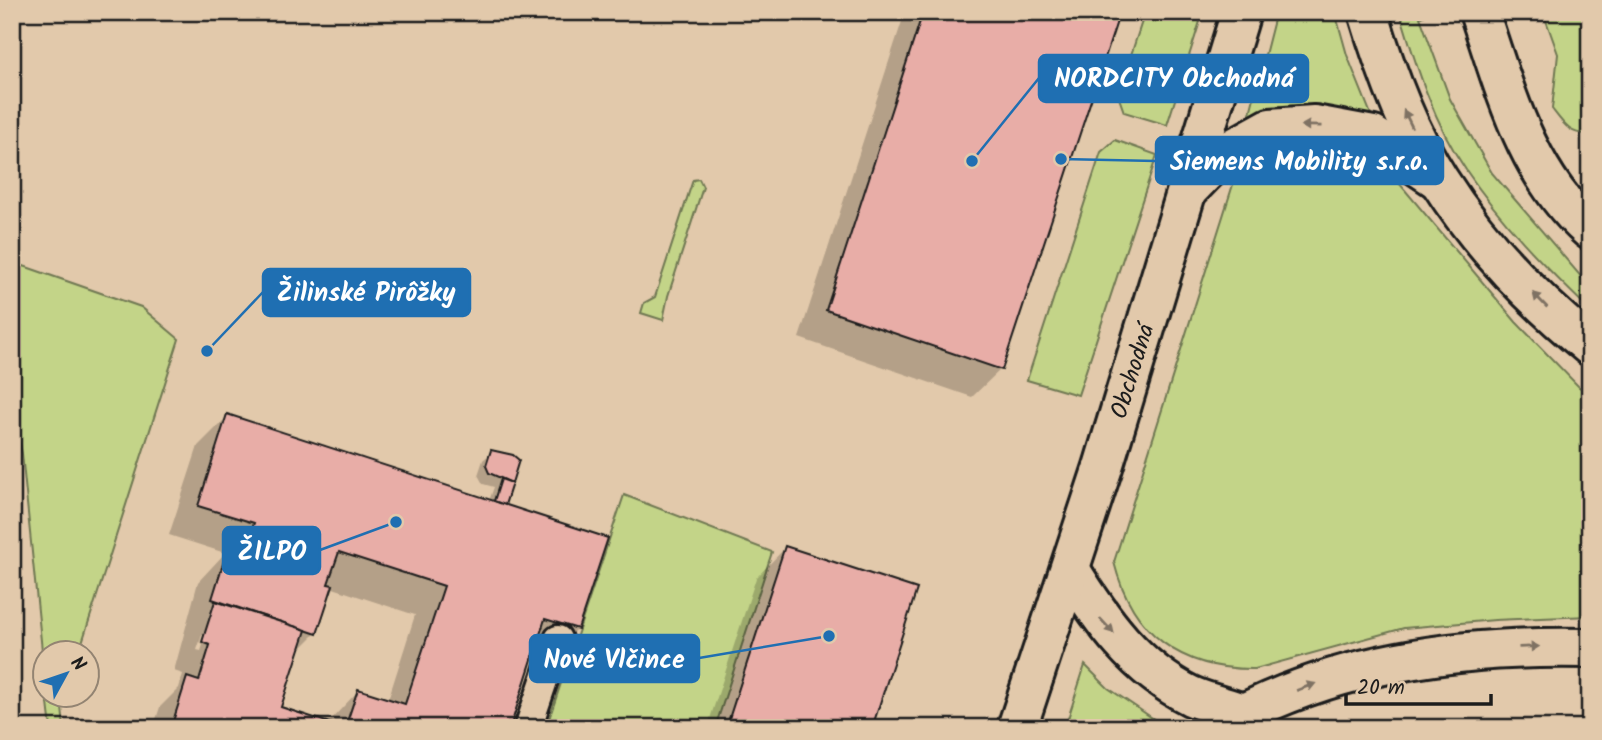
<svg xmlns="http://www.w3.org/2000/svg" width="1602" height="740" viewBox="0 0 1602 740" font-family="Kalam,sans-serif">
	<style>
		.green { fill: #c3d488; stroke: #707852; stroke-width: 2 }
		.shadow { fill: #0003; fill-rule: evenodd }
		.building { fill: #e8ada7; stroke: #1c1c1c; stroke-width: 2 }
		.lines { fill: none; stroke-linecap: round; stroke-linejoin: round }
		.service-casing { stroke: #1c1c1c; stroke-width: 32 }
		.minor-casing { stroke: #1c1c1c; stroke-width: 44 }
		.service { stroke: #e2c9ab; stroke-width: 26 }
		.minor { stroke: #e2c9ab; stroke-width: 38 }
		.oneway { fill: #7f7264 }
		.labels { text-anchor: middle; stroke-width: 5; stroke-linejoin: round; paint-order: stroke }
		.street-label { font-size: 24px; fill: #1c1c1c; stroke: #e2c9ab }
		.leader { fill: none; stroke: #1f6fb2; stroke-width: 2.5 }
		.callout-dot { fill: #1f6fb2; stroke: #e2c9ab; stroke-width: 2.5 }
		.callout { fill: #1f6fb2; stroke: #1f6fb2; stroke-width: 2.5 }
		.callout-label { font-size: 26px; text-anchor: middle; font-weight: bold; fill: #fff }
	</style>
	<rect width="100%" height="100%" fill="#e2c9ab"/>
	<filter id="ink" filterUnits="userSpaceOnUse"><feTurbulence type="fractalNoise" baseFrequency=".0143" numOctaves="2"/><feDisplacementMap in="SourceGraphic" scale="14" xChannelSelector="R" yChannelSelector="G"/><feConvolveMatrix kernelMatrix="1 2 1 2 8 2 1 2 1" color-interpolation-filters="sRGB"/></filter>
	<g filter="url(#ink)">
		<!-- green -->
		<g class="green">
			<path d="M 1145,12 L 1203,12 L 1167,125 L 1124,112 L 1118,95 Z"/>
			<path d="M 1276,12 L 1335,12 L 1347,55 L 1374,122 C 1327,103 1297,105 1249,117 Z"/>
			<path d="M 1400,12 L 1434,12 L 1420,17 L 1450,99 L 1492,173 L 1590,287 L 1590,310 C 1545,267 1501,222 1466,170 C 1434,123 1416,66 1400,12 Z"/>
			<path d="M 1543,12 L 1590,12 L 1590,133 C 1571,137 1562,122 1552,109 L 1558,54 Z"/>
			<path d="M 1115,140 L 1157,155 L 1078,395 L 1027,380 L 1101,152 Z"/>
			<path d="M 1301,151 L 1336,151 L 1367,160 L 1394,177 L 1516,322 L 1579,387 L 1590,393 L 1590,616 L 1495,620 L 1404,628 L 1255,669 C 1181,670 1132,634 1114,562 L 1236,175 C 1253,155 1277,153 1301,151 Z"/>
			<path d="M 699,179 L 703,187 L 668,296 L 663,320 L 641,313 L 644,303 L 655,297 L 693,180 Z"/>
			<path d="M 12,262 L 141,307 L 179,339 L 79,652 L 46,652 L 45,680 L 22,454 L 12,403 Z"/>
			<path d="M 624,495 L 772,552 L 715,728 L 546,728 Z"/>
			<path d="M 1085,665 L 1108,688 L 1161,724 L 1154,728 L 1065,728 Z"/>
			<path d="M 47,695 L 66,695 L 62,707 L 64,728 L 51,728 Z"/>
		</g>
		<!-- shadow -->
		<g class="shadow">
			<path d="M 905,12 L 1118,12 L 1001,369 L 972,397 L 799,338 Z"/>
			<path d="M 228,416 L 489,501 L 494,487 L 483,484 L 478,475 L 483,460 L 492,452 L 516,461 L 502,506 L 577,628 L 547,658 L 532,653 L 508,728 L 153,728 L 160,707 L 179,688 L 183,674 L 174,671 L 198,582 L 225,553 L 169,535 L 198,446 ZM 330,587 L 415,615 L 388,700 L 358,691 L 327,724 L 279,708 L 298,651 L 316,633 ZM 202,635 L 206,635 L 201,651 L 197,650 Z"/>
			<path d="M 785,548 L 870,728 L 707,728 L 756,578 Z"/>
		</g>
		<!-- building -->
		<g class="building">
			<path d="M 923,12 L 1120,12 L 1002,370 L 826,310 Z"/>
			<path d="M 227,414 L 608,538 L 578,629 L 545,619 L 510,728 L 345,728 L 358,689 L 405,704 L 444,586 L 339,552 L 328,584 L 333,585 L 317,634 L 212,599 L 227,551 L 243,556 L 254,523 L 198,506 Z"/>
			<path d="M 491,450 L 513,455 L 519,460 L 512,483 L 489,473 L 486,466 Z"/>
			<path d="M 501,479 L 512,483 L 505,505 L 494,501 Z"/>
			<path d="M 785,546 L 917,589 L 872,728 L 726,728 Z"/>
			<path d="M 215,601 L 306,630 L 281,707 L 345,728 L 171,728 L 187,677 L 199,681 L 210,645 L 202,642 Z"/>
		</g>
		<g class="lines">
			<defs>
				<path id="service" d="M 528,728 L 558,639"/>
				<g id="minor">
					<path d="M 1368,12 C 1385,69 1407,130 1439,180 C 1478,242 1534,300 1590,346"/>
					<path d="M 1479,12 C 1505,89 1526,174 1590,230"/>
					<path d="M 1189,189 L 1223,154 L 1270,128 L 1314,125 L 1373,136 L 1437,179"/>
					<path d="M 1070,569 C 1101,620 1136,669 1191,696 C 1207,703 1226,707 1243,713"/>
					<path d="M 1017,728 L 1103,467 L 1241,12"/>
					<path d="M 1216,728 C 1331,662 1460,645 1590,648"/>
				</g>
			</defs>
			<!-- service casing -->
			<use href="#service" class="service-casing"/>
			<!-- minor casing -->
			<use href="#minor" class="minor-casing"/>
			<!-- service -->
			<use href="#service" class="service"/>
			<!-- minor -->
			<use href="#minor" class="minor"/>
		</g>
		<!-- one-way arrows -->
		<defs><path id="oneway-solid" d="M-6-.8H1V-3.2L6.5 0L1 3.2V.8H-6Z" transform="scale(1.75)"/></defs>
		<g class="oneway">
			<use href="#oneway-solid" transform="translate(1408 119) rotate(-116)"/>
			<use href="#oneway-solid" transform="translate(1311 126) rotate(-179)"/>
			<use href="#oneway-solid" transform="translate(1540 300) rotate(-134)"/>
			<use href="#oneway-solid" transform="translate(1107 626) rotate(47)"/>
			<use href="#oneway-solid" transform="translate(1529 647) rotate(-2)"/>
			<use href="#oneway-solid" transform="translate(1306 687) rotate(-20)"/>
		</g>
	</g>
	<g class="labels">
		<!-- street labels -->
		<g class="street-label">
			<text transform="translate(1132 371) rotate(-73)" y="8">Obchodná</text>
		</g>
	</g>
	<!-- callouts -->
	<path class="leader" d="M972 161L1039 78M1061 159L1156 161M207 351L263 292M396 522L320 550M829 636L699 658"/>
	<g class="callout-dot">
		<circle cx="972" cy="161" r="7"/>
		<circle cx="1061" cy="159" r="7"/>
		<circle cx="207" cy="351" r="7"/>
		<circle cx="396" cy="522" r="7"/>
		<circle cx="829" cy="636" r="7"/>
	</g>
	<g class="callout">
		<rect x="1039" y="55" width="269" height="47" rx="7"/>
		<rect x="1156" y="137" width="287" height="47" rx="7"/>
		<rect x="263" y="269" width="207" height="47" rx="7"/>
		<rect x="223" y="527" width="97" height="47" rx="7"/>
		<rect x="530" y="635" width="169" height="47" rx="7"/>
	</g>
	<g class="callout-label">
		<text x="1174" y="87">NORDCITY Obchodná</text>
		<text x="1299" y="170">Siemens Mobility s.r.o.</text>
		<text x="366" y="301">Žilinské Pirôžky</text>
		<text x="272" y="560">ŽILPO</text>
		<text x="614" y="668">Nové Vlčince</text>
	</g>
	<!-- margin -->
	<rect width="1602" height="740" fill="none" stroke="#e2c9ab" stroke-width="42"/>
	<rect x="21" y="21" width="1560" height="698" fill="none" stroke="#1c1c1c" stroke-width="2.5" filter="url(#ink)"/>
	<!-- north arrow -->
	<g transform="translate(66 674) rotate(50)"><circle r="33" fill="#e2c9ab" stroke="#938472" stroke-width="2"/>
	<path d="M0-5L12 26L0 18L-12 26Z" fill="#1f6fb2"/>
	<text y="-10" font-size="19" font-weight="bold" text-anchor="middle" fill="#1c1c1c">N</text>
	</g>
	<!-- scale -->
	<path d="M1346 694v10h145v-10" fill="none" stroke="#1c1c1c" stroke-width="3.5"/>
	<text x="1357" y="694" font-size="21" fill="#1c1c1c" stroke="#e2c9ab" stroke-width="5" paint-order="stroke">20 m</text>
</svg>
